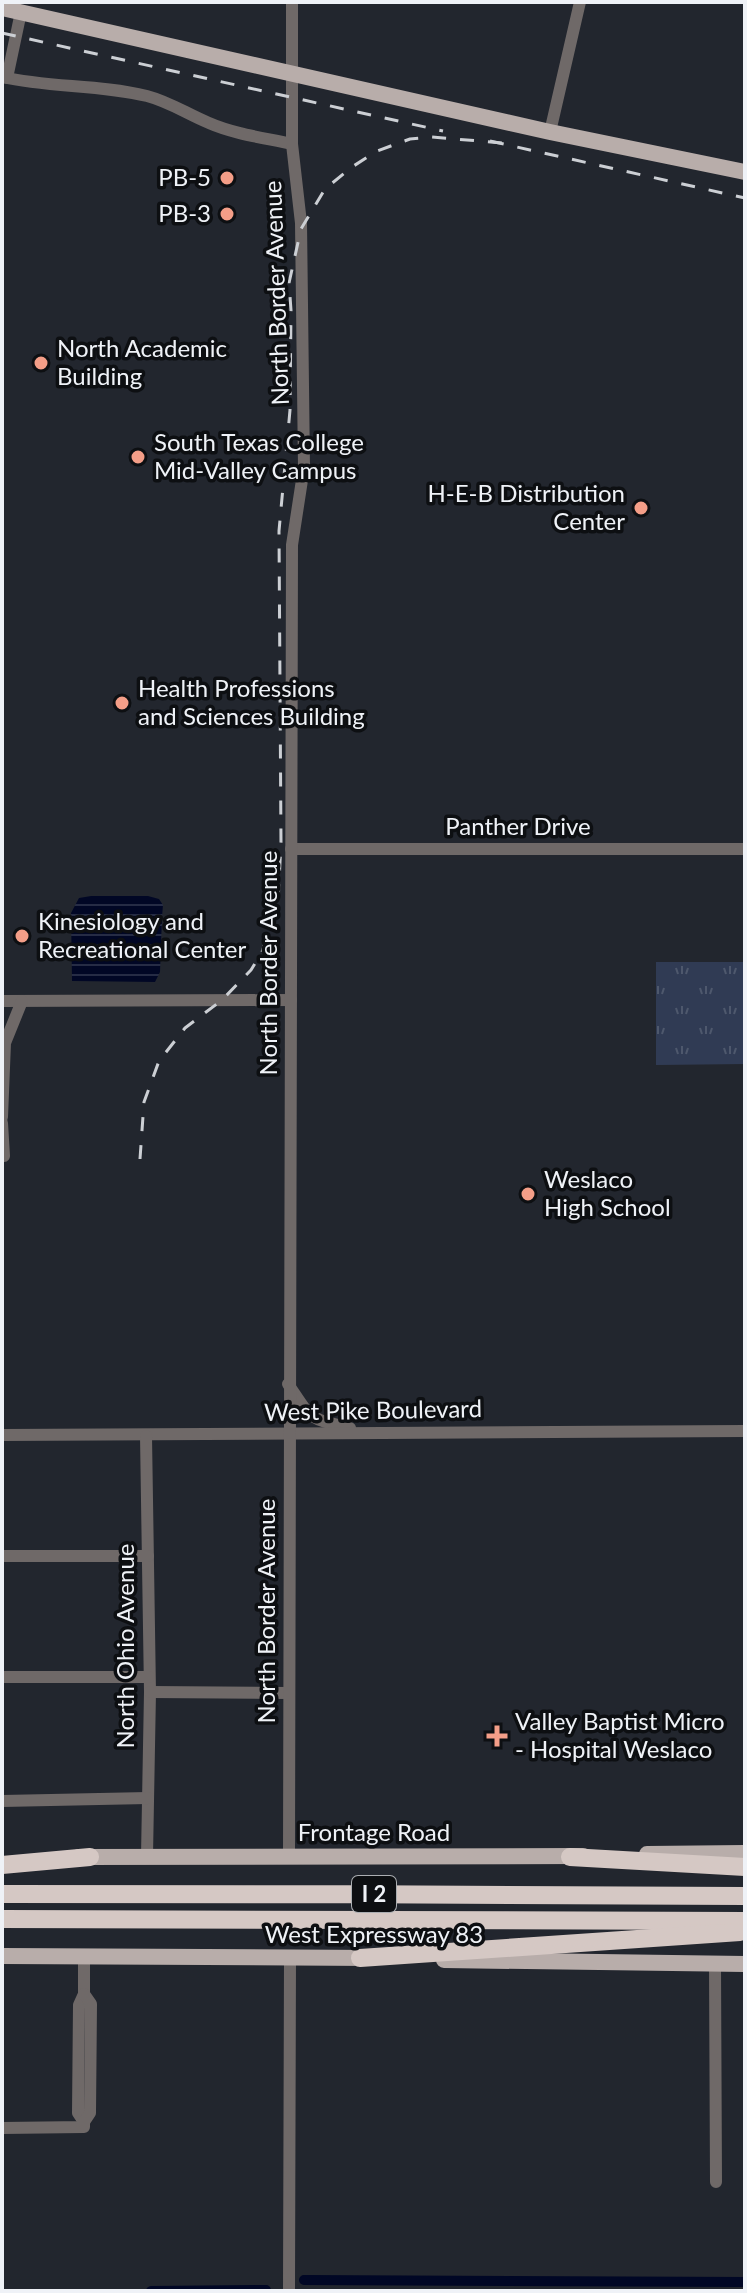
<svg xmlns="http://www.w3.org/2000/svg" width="747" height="2293" viewBox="0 0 747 2293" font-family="Lato,sans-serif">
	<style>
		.park { fill: url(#park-tufts) }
		.water { fill: url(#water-rules) }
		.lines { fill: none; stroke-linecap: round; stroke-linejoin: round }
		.canal { stroke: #010725; stroke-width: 10 }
		.minor { stroke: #6f6968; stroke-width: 12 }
		.major { stroke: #b8adaa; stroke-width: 16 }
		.highway { stroke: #d5c8c4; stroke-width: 18 }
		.rail { stroke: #cccfd4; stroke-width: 3; stroke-dasharray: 14 14; stroke-linecap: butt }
		.poi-dot { fill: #f49e88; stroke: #0d0f12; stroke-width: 3 }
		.labels { text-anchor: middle; stroke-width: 7; stroke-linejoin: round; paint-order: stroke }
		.shield { fill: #0d0f12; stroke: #abaeb2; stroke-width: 2 }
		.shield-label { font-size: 22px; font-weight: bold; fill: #eff2f7 }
		.poi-label { font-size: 24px; fill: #eff2f7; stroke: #0d0f12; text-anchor: start }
		.street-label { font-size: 24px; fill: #eff2f7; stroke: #0d0f12 }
	</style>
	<defs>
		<pattern id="park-tufts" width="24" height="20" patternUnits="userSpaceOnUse" patternTransform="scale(2)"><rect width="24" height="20" fill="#303b54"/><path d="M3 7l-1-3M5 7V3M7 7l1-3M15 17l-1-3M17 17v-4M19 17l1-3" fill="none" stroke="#4e586d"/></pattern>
		<pattern id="water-rules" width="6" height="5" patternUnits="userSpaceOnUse" patternTransform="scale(2)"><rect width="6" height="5" fill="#010725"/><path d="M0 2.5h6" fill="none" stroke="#262c45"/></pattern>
	</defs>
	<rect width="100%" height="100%" fill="#22262e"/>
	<!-- park -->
	<path class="park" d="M 656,962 L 745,962 L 745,1064 L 656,1065 Z"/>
	<!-- water -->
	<path class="water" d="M 91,896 L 148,896 L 159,899 L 163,905 L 162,917 L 160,972 L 155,982 L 72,981 L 71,913 L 79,898 Z"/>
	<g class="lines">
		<!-- canal -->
		<g class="canal">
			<path d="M 304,2280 L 745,2282"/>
			<path d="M 151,2291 L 266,2290"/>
		</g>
		<!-- minor -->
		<g class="minor">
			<path d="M 2,77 C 51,88 98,84 147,96 C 170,102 187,114 209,123 C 234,134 265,138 292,144"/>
			<path d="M 7,78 L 21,12"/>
			<path d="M 550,132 L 580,2"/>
			<path d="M 291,849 L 745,849"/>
			<path d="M 2,1001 L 291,1000"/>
			<path d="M 2,1117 L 5,1043 L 22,1001"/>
			<path d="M 2,1123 L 4,1156"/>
			<path d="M 288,1384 C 313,1421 307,1418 350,1428"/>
			<path d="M 2,1435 L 745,1431"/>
			<path d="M 146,1436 L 150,1692 L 147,1856"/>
			<path d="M 2,1556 L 148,1556"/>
			<path d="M 2,1677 L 149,1677"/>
			<path d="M 150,1692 L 289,1693"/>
			<path d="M 2,1801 L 148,1798"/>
			<path d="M 289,1856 L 292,545 L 304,467 L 301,223 L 292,144 L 292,2"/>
			<path d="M 84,1957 L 84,1994 L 79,2005 L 78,2113 L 84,2122"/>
			<path d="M 715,1964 L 716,2182"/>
			<path d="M 2,2128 L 84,2127 L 84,2122 L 90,2113 L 91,2004 L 84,1994"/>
			<path d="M 289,2291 L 290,1959"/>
		</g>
		<!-- major -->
		<g class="major">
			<path d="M 2,8 L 550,132 L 745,172"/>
			<path d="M 647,1854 L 745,1853"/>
			<path d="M 79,1857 L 583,1856"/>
			<path d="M 2,1956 L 372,1958"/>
			<path d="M 444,1960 L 745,1964"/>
		</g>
		<!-- highway -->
		<g class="highway">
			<path d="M 570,1857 L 745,1867"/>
			<path d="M 2,1865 L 90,1857"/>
			<path d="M 2,1894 C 250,1894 497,1894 745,1896"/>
			<path d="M 2,1919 L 745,1921"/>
			<path d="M 360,1958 L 740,1932"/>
		</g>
		<!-- rail -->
		<g class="rail">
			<path d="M 2,33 L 443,131"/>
			<path d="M 490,141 L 745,198"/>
			<path d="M 140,1159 L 144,1102 L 159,1061 L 185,1028 L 222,1000 L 251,970 L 262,952 L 278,902 L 281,842 L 279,531 L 290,410 L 291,310 L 289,283 L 301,229 L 325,189 L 352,167 L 377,151 L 410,139 L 432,137 L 502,143"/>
		</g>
	</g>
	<!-- markers -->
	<g class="poi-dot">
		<circle cx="227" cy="178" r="8"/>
		<circle cx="227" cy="214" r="8"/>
		<circle cx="41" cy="363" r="8"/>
		<circle cx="138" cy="457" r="8"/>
		<circle cx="641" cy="508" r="8"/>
		<circle cx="122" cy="703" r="8"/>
		<circle cx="22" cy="936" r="8"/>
		<circle cx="528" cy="1194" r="8"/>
		<path d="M493 1724h8v8h8v8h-8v8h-8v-8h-8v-8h8z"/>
	</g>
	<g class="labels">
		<!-- shield labels -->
		<rect class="shield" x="352" y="1876" width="44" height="36" rx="6"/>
		<g class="shield-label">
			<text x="374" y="1902">I 2</text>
		</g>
		<!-- poi labels -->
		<g class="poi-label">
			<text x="211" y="186" text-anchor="end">PB-5</text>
			<text x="211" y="222" text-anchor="end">PB-3</text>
			<text x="57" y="357">North Academic<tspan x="57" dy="28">Building</tspan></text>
			<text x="154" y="451">South Texas College<tspan x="154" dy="28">Mid-Valley Campus</tspan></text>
			<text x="625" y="502" text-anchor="end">H-E-B Distribution<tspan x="625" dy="28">Center</tspan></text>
			<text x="138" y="697">Health Professions<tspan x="138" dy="28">and Sciences Building</tspan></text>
			<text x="38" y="930">Kinesiology and<tspan x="38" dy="28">Recreational Center</tspan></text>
			<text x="544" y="1188">Weslaco<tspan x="544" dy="28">High School</tspan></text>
			<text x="515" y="1730">Valley Baptist Micro<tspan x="515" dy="28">- Hospital Weslaco</tspan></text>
		</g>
		<!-- street labels -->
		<g class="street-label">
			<text transform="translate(277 293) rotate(-92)" y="8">North Border Avenue</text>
			<text x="518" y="835">Panther Drive</text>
			<text transform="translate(269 963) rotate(-90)" y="8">North Border Avenue</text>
			<text transform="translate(373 1411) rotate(-1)" y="8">West Pike Boulevard</text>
			<text transform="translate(267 1611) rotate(-90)" y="8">North Border Avenue</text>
			<text transform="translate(126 1646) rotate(-90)" y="8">North Ohio Avenue</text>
			<text x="374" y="1841">Frontage Road</text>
			<text x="374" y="1943">West Expressway 83</text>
		</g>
	</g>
	<!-- border -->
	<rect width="747" height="2293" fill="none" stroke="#eff2f7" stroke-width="8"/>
</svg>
